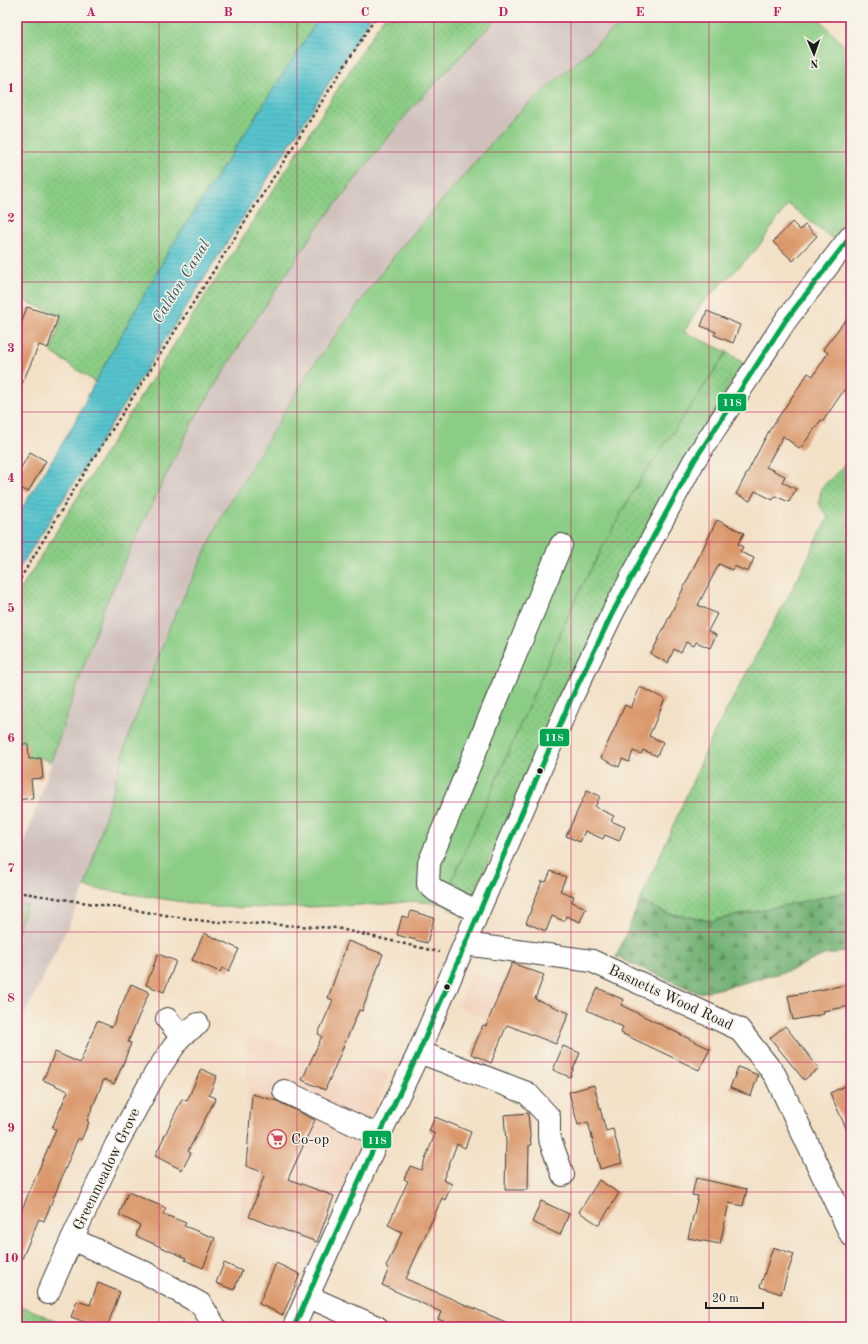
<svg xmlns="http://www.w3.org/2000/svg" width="868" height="1344" viewBox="0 0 868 1344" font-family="'Old Standard TT',serif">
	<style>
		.built { fill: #f3d4bf }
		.railway { fill: #cfc0bb }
		.grass { fill: url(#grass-dots); stroke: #547450 }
		.forest { fill: url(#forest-firs); stroke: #466647 }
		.park { fill: #8bcd85; stroke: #547450 }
		.water { fill: url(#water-rules); stroke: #3a7075 }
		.building { fill: #da976a }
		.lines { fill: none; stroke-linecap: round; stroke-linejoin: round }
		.minor-casing { stroke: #3c3a36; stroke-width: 24 }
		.highway-casing { stroke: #3c3a36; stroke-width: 24 }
		.path { stroke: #3c3a36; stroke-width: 2.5; stroke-dasharray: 3 3; stroke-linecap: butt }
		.minor { stroke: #fff; stroke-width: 22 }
		.highway { stroke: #fff; stroke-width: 22 }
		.bus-1-casing { stroke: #f7f3e8; stroke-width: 8 }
		.bus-1 { stroke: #00a651; stroke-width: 5 }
		.grid { fill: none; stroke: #c2185b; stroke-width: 1; stroke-opacity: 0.55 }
		.bus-dot { fill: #1c1c1c; stroke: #f7f3e8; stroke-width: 1.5 }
		.labels { text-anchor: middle; stroke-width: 3; stroke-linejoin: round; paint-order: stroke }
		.street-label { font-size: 15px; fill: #1c1c1c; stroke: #f7f3e8 }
		.poi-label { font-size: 15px; fill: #1c1c1c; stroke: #f7f3e8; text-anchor: start }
		.water-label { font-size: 16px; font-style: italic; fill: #31575a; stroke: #f7f3e8 }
		.line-badge { stroke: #f7f3e8; stroke-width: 1.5 }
		.badge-label { font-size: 11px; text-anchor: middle; font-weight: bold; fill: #fff }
		.neatline { fill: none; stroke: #c2185b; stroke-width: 1.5 }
		.grid-label { font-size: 13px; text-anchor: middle; font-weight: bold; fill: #c2185b }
	</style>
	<defs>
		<pattern id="grass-dots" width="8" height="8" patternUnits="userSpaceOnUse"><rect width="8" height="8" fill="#8bcd85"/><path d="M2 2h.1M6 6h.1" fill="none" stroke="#77af72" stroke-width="1.8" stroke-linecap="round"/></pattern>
		<pattern id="forest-firs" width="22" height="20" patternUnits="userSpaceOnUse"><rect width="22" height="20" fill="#70b072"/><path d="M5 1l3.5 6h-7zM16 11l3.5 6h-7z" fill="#5b8e5d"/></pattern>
		<pattern id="water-rules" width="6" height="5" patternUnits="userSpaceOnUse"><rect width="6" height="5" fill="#57c4ce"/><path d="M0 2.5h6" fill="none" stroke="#4ba8b0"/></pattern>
	</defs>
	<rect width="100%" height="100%" fill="#f7f3e8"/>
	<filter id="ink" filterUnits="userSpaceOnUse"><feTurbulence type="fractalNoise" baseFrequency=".025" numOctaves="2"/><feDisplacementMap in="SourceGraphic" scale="8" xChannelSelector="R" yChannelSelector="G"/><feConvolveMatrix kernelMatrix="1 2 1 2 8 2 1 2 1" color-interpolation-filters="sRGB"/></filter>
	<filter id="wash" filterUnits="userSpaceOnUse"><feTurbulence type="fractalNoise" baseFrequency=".012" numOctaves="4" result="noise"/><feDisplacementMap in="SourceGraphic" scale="16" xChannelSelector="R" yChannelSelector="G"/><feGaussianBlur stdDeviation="0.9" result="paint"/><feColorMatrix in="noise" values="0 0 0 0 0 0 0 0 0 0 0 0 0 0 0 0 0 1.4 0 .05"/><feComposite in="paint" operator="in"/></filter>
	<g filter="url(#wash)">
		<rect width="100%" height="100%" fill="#f3e1c7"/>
		<!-- built -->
		<g class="built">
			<path d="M 472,972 L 573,1012 L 557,1049 L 458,1007 Z"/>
			<path d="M 247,1035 L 389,1074 L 314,1255 L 240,1222 L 247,1113 Z"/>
		</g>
		<!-- railway -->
		<path class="railway" d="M 498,17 L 628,17 L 516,115 L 398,251 L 310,370 L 253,462 L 225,510 L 169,628 L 127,741 L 85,887 L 67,928 L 17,1030 L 17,932 L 27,905 L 17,902 L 17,865 L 103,610 L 141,526 L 191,425 L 244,338 L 316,229 L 409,111 Z"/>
		<!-- grass -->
		<g class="grass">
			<path d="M 17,17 L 320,17 L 170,249 L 95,382 L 51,352 L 62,316 L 17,298 Z"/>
			<path d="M 384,17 L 498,17 L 409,111 L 316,229 L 244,338 L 191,425 L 141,526 L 103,610 L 51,762 L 41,758 L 17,760 L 17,595 L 115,437 Z"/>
			<path d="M 727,352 L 743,363 L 654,511 L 616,588 L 463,916 L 442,904 L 576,597 L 633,491 Z"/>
			<path d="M 851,459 L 851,891 L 712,921 L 666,913 L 640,901 L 713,735 L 790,593 L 828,518 L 819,504 L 821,488 Z"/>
			<path d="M 17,902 L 27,905 L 17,932 Z"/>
			<path d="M 17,1304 L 71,1327 L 17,1327 Z"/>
		</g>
		<!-- forest -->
		<path class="forest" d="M 851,891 L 851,951 L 824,955 L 791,970 L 736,985 L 699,993 L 616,957 L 640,901 L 666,913 L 712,921 Z"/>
		<!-- park -->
		<path class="park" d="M 628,17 L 817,17 L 851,53 L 851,215 L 833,239 L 788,204 L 756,250 L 701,304 L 684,332 L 727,352 L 633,491 L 576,597 L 442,904 L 413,901 L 386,904 L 281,908 L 216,907 L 85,887 L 127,741 L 169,628 L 225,510 L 310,370 L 398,251 L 516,115 Z"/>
		<!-- water -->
		<path class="water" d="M 320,17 L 371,17 L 17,572 L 17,516 L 70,431 L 95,382 L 170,249 Z"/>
		<g id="blocks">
			<!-- building -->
			<g class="building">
				<path d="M 792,222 L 800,230 L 805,225 L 817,236 L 793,261 L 773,242 Z"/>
				<path d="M 27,307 L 58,317 L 48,348 L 39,345 L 17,395 L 17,336 Z"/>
				<path d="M 707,311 L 740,325 L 733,343 L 714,335 L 716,332 L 701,326 Z"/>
				<path d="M 851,313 L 851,395 L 844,390 L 823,421 L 821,420 L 800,449 L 783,436 L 766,467 L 785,476 L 782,482 L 796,489 L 789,502 L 775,496 L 773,500 L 755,491 L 750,501 L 736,494 L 769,431 L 808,373 L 813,376 L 828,353 L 823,349 Z"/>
				<path d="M 30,452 L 46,461 L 28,492 L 17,486 L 17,475 Z"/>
				<path d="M 717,520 L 744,533 L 738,544 L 743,547 L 740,552 L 754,558 L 748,572 L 734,566 L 732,570 L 719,564 L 698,605 L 717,614 L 708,631 L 716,635 L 710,648 L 696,642 L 694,646 L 686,642 L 681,653 L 674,649 L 668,663 L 651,654 Z"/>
				<path d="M 640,687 L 665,699 L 649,736 L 663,742 L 657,756 L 643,750 L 641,754 L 633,751 L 629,762 L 622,759 L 619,767 L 601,758 L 625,705 L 631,708 Z"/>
				<path d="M 17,744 L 28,744 L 29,759 L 41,758 L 43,778 L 31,779 L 33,798 L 17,800 Z"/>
				<path d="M 587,790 L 600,796 L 595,807 L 614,816 L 611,821 L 625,827 L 619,841 L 605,835 L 603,839 L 585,831 L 580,842 L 566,836 Z"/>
				<path d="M 551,871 L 566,877 L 560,891 L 574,896 L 572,902 L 586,908 L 580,922 L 566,916 L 564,921 L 552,916 L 546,931 L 526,923 L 542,881 L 546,882 Z"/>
				<path d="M 411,911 L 434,918 L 427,943 L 397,935 L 402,916 L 409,918 Z"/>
				<path d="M 204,933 L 239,949 L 229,971 L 222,968 L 220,972 L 192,960 Z"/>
				<path d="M 348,941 L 383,954 L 362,1011 L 359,1010 L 325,1090 L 302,1080 L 322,1036 L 318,1034 L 333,1000 L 328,998 Z"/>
				<path d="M 158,954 L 176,961 L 164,992 L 146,985 Z"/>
				<path d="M 512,963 L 544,975 L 535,999 L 569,1013 L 556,1044 L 507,1025 L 491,1063 L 471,1054 L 483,1025 L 486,1026 Z"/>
				<path d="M 131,984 L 149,992 L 128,1042 L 131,1043 L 123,1064 L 114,1084 L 104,1079 L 87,1121 L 89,1122 L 81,1140 L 78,1138 L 44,1221 L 39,1219 L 17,1270 L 17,1221 L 56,1129 L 52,1128 L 68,1091 L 43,1080 L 55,1052 L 80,1063 L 97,1021 L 112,1027 Z"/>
				<path d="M 851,984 L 851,1006 L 823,1011 L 824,1014 L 793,1020 L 788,996 Z"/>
				<path d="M 598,988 L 624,1000 L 621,1005 L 710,1049 L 699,1070 L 621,1033 L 623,1027 L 587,1010 Z"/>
				<path d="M 785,1026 L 819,1068 L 804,1080 L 770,1038 Z"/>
				<path d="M 563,1046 L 580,1053 L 570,1077 L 553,1070 Z"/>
				<path d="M 738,1067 L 758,1075 L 751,1096 L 730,1088 Z"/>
				<path d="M 201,1069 L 217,1076 L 209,1095 L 216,1098 L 188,1151 L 191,1153 L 182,1170 L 155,1156 L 182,1099 L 187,1101 Z"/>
				<path d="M 851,1083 L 851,1139 L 830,1093 Z"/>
				<path d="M 594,1085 L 606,1131 L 613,1129 L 622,1163 L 600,1169 L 588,1122 L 578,1125 L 569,1092 Z"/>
				<path d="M 252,1094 L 277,1101 L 315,1120 L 288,1179 L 334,1196 L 317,1242 L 249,1217 L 265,1173 L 246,1166 Z"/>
				<path d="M 528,1113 L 531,1145 L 529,1145 L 528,1190 L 505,1190 L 506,1142 L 504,1115 Z"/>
				<path d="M 435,1117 L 471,1132 L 465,1148 L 457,1144 L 443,1180 L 452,1184 L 445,1200 L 442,1198 L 406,1279 L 517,1327 L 457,1327 L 438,1319 L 441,1312 L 382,1285 L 389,1268 L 386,1267 L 402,1232 L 388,1225 L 408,1181 L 404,1179 L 410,1166 L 421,1170 L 435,1134 L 429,1131 Z"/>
				<path d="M 696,1178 L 747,1189 L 743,1206 L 729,1203 L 720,1244 L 688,1238 L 698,1196 L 692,1195 Z"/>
				<path d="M 599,1180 L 619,1193 L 599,1225 L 579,1212 Z"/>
				<path d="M 128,1192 L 166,1208 L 163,1214 L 186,1223 L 184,1226 L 215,1238 L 203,1268 L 185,1260 L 186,1258 L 136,1236 L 140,1225 L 119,1215 Z"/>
				<path d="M 541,1201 L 569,1214 L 560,1235 L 532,1222 Z"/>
				<path d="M 773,1247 L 794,1254 L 781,1294 L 760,1287 Z"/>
				<path d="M 224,1263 L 242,1271 L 234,1290 L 216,1283 Z"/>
				<path d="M 276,1263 L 300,1274 L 283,1315 L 259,1304 Z"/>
				<path d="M 98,1283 L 120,1292 L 107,1327 L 98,1327 L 71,1317 L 77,1301 L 90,1305 Z"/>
			</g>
		</g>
	</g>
	<g filter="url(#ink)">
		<use href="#blocks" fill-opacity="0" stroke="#3c3a36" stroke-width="1"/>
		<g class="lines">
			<defs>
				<g id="minor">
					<path d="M 478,912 L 436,891 L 428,884 L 429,863 L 561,545"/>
					<path d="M 465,944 L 592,961 L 739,1029 L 775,1075 L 851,1235"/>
					<path d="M 167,1019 L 181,1036"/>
					<path d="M 198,1024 L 181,1036 L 155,1074 L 116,1145 L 72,1239 L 146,1273 L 201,1304 L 215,1327"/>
					<path d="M 419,1052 L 527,1093 L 549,1117 L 549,1137 L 563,1175"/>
					<path d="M 284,1091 L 379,1136"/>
					<path d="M 48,1293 L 72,1239"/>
					<path d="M 309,1297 L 377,1327"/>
				</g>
				<path id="highway" d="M 294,1327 L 379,1136 L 419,1052 L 478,912 L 570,701 L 613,612 L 694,461 L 786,320 L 851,236"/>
			</defs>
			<!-- minor casing -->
			<use href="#minor" class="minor-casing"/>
			<!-- highway casing -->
			<use href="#highway" class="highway-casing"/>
			<!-- path -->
			<g class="path">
				<path d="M 17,584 L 76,486 L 376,17"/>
				<path d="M 17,892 L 204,921 L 336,928 L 439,952"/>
			</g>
			<!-- minor -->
			<use href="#minor" class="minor"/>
			<!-- highway -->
			<use href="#highway" class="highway"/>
			<defs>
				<path id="bus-1" d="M 294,1327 L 379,1136 L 419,1052 L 570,701 L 613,612 L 694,461 L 786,320 L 851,236"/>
			</defs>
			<!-- bus-1 casing -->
			<use href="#bus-1" class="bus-1-casing"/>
			<!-- bus-1 -->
			<use href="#bus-1" class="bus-1"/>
		</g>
	</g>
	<!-- grid -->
	<path class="grid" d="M 159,17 L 159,1327M 297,17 L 297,1327M 434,17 L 434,1327M 571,17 L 571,1327M 709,17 L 709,1327M 17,152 L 851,152M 17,282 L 851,282M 17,412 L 851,412M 17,542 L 851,542M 17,672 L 851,672M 17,802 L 851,802M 17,932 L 851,932M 17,1062 L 851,1062M 17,1192 L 851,1192"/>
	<!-- icons -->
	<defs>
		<symbol id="supermarket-ring" viewBox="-11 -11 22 22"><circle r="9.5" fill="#f7f3e8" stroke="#d1495b" stroke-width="1.5"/><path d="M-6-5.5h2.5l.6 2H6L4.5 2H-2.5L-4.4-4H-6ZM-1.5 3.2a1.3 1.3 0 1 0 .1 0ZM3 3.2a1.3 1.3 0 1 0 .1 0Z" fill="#d1495b"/></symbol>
	</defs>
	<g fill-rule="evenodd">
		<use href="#supermarket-ring" x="266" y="1128" width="22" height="22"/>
	</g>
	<!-- markers -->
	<g class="bus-dot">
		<circle cx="540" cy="771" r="3.5"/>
		<circle cx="447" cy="987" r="3.5"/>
	</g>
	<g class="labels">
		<!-- street labels -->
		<g class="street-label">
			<text transform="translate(671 997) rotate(25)" y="5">Basnetts Wood Road</text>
			<text transform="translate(106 1169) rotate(-64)" y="5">Greenmeadow Grove</text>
		</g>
		<!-- poi labels -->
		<g class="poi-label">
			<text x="291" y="1144">Co-op</text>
		</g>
		<!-- water labels -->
		<g class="water-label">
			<text transform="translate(180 281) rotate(-58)" y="6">Caldon Canal</text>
		</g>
	</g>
	<g class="line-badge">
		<rect x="717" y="393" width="30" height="19" rx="4" fill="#00a651"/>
		<rect x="539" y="728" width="31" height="19" rx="4" fill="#00a651"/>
		<rect x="362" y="1130" width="30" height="19" rx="4" fill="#00a651"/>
	</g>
	<g class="badge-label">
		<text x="732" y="406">118</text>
		<text x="554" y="741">118</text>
		<text x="377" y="1144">118</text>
	</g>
	<!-- margin -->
	<rect width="868" height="1344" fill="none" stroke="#f7f3e8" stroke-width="44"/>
	<!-- north arrow -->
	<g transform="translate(814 54) rotate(178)" stroke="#f7f3e8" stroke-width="3" paint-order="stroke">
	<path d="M0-3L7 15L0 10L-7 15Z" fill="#1c1c1c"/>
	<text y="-6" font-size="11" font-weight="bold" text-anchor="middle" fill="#1c1c1c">N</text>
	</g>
	<!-- scale -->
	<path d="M706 1302v6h57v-6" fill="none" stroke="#1c1c1c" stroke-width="2"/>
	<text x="712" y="1302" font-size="12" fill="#1c1c1c" stroke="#f7f3e8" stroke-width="3" paint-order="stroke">20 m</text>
	<rect x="22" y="22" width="824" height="1300" class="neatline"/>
	<g class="grid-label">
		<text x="91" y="16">A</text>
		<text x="228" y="16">B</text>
		<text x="365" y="16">C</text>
		<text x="503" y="16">D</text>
		<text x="640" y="16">E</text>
		<text x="777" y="16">F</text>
		<text x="11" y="92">1</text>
		<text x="11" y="222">2</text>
		<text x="11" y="352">3</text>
		<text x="11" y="482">4</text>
		<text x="11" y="612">5</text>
		<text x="11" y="742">6</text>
		<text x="11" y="872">7</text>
		<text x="11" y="1002">8</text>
		<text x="11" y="1132">9</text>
		<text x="11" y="1262">10</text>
	</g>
</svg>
